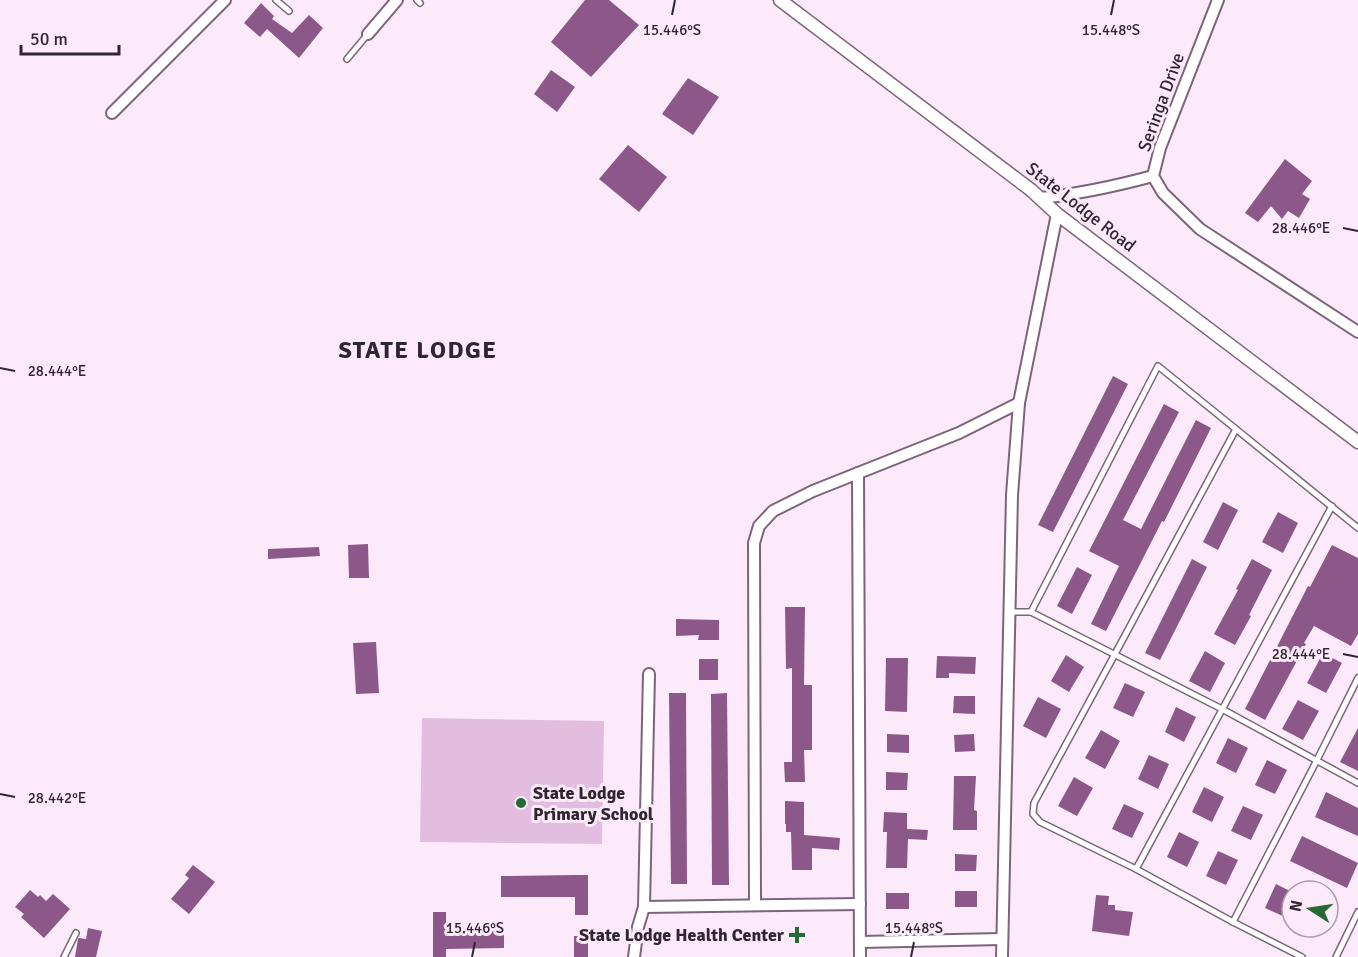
<svg xmlns="http://www.w3.org/2000/svg" width="1358" height="957" viewBox="0 0 1358 957" font-family="Signika,sans-serif">
	<style>
		.green { fill: #e2bddf }
		.building { fill: #8c5789 }
		.lines { fill: none; stroke-linecap: round; stroke-linejoin: round }
		.service-casing { stroke: #7d647b; stroke-width: 8 }
		.minor-casing { stroke: #7d647b; stroke-width: 14 }
		.tertiary-casing { stroke: #7d647b; stroke-width: 15 }
		.service { stroke: #fff; stroke-width: 5 }
		.minor { stroke: #fff; stroke-width: 10 }
		.tertiary { stroke: #fff; stroke-width: 12 }
		.ticks { fill: none; stroke: #302630; stroke-width: 2 }
		.poi-dot { fill: #256935; stroke: #fceafa; stroke-width: 2 }
		.labels { text-anchor: middle; stroke-width: 6; stroke-linejoin: round; paint-order: stroke }
		.street-label { font-size: 18px; fill: #302630; stroke: #fceafa }
		.poi-label { font-size: 18px; font-weight: bold; fill: #302630; stroke: #fceafa; text-anchor: start }
		.district-label { font-size: 24px; font-weight: bold; letter-spacing: 1.5px; fill: #302630; stroke: #fceafa }
		.ticks-label { font-size: 15px; text-anchor: middle; fill: #302630; stroke: #fceafa; stroke-width: 6; stroke-linejoin: round; paint-order: stroke }
	</style>
	<rect width="100%" height="100%" fill="#fceafa"/>
	<!-- green -->
	<path class="green" d="M 422,718 L 604,721 L 602,844 L 420,842 Z"/>
	<!-- building -->
	<g class="building">
		<path d="M 585,0 L 609,0 L 639,25 L 591,77 L 551,42 Z"/>
		<path d="M 261,3 L 274,16 L 272,19 L 292,33 L 309,15 L 323,28 L 299,58 L 267,29 L 260,37 L 244,23 Z"/>
		<path d="M 551,70 L 575,87 L 557,112 L 534,94 Z"/>
		<path d="M 688,78 L 719,97 L 693,135 L 662,114 Z"/>
		<path d="M 628,145 L 667,177 L 639,212 L 599,179 Z"/>
		<path d="M 1285,159 L 1312,181 L 1302,194 L 1310,199 L 1299,218 L 1288,211 L 1282,219 L 1271,206 L 1258,222 L 1245,213 Z"/>
		<path d="M 1113,376 L 1128,384 L 1053,532 L 1038,525 Z"/>
		<path d="M 1164,404 L 1179,412 L 1123,520 L 1141,529 L 1196,420 L 1211,428 L 1164,522 L 1162,521 L 1106,631 L 1091,624 L 1119,566 L 1089,551 Z"/>
		<path d="M 1223,502 L 1238,510 L 1218,550 L 1203,542 Z"/>
		<path d="M 1278,512 L 1298,523 L 1283,553 L 1262,542 Z"/>
		<path d="M 368,544 L 369,578 L 349,578 L 348,545 Z"/>
		<path d="M 1332,545 L 1358,558 L 1358,634 L 1351,646 L 1314,626 L 1304,643 L 1306,644 L 1265,720 L 1245,709 L 1308,586 L 1310,587 Z"/>
		<path d="M 319,547 L 320,556 L 268,559 L 268,549 Z"/>
		<path d="M 1192,559 L 1207,567 L 1160,660 L 1145,653 Z"/>
		<path d="M 1252,559 L 1272,570 L 1249,615 L 1251,616 L 1235,645 L 1214,634 L 1238,590 L 1236,589 Z"/>
		<path d="M 1077,567 L 1092,575 L 1072,614 L 1057,606 Z"/>
		<path d="M 785,607 L 805,607 L 804,685 L 812,685 L 812,750 L 804,750 L 805,782 L 785,782 L 784,762 L 792,762 L 792,668 L 786,669 Z"/>
		<path d="M 676,619 L 719,620 L 719,640 L 698,640 L 699,635 L 676,636 Z"/>
		<path d="M 376,642 L 379,693 L 356,694 L 353,643 Z"/>
		<path d="M 1205,651 L 1225,663 L 1210,692 L 1189,681 Z"/>
		<path d="M 1323,653 L 1342,663 L 1326,693 L 1307,683 Z"/>
		<path d="M 1066,655 L 1084,667 L 1069,692 L 1051,681 Z"/>
		<path d="M 937,656 L 976,657 L 975,674 L 949,673 L 949,678 L 936,678 Z"/>
		<path d="M 886,658 L 908,658 L 907,712 L 885,711 Z"/>
		<rect x="699" y="659" width="19" height="21"/>
		<path d="M 1125,683 L 1145,692 L 1133,717 L 1113,708 Z"/>
		<path d="M 669,693 L 686,693 L 687,884 L 671,884 Z"/>
		<path d="M 727,693 L 729,885 L 712,885 L 711,694 Z"/>
		<path d="M 954,696 L 975,696 L 975,714 L 953,713 Z"/>
		<path d="M 1038,697 L 1061,709 L 1046,738 L 1023,726 Z"/>
		<path d="M 1298,700 L 1319,711 L 1303,740 L 1282,729 Z"/>
		<path d="M 1176,707 L 1196,717 L 1184,742 L 1165,732 Z"/>
		<path d="M 1358,728 L 1358,771 L 1340,762 Z"/>
		<path d="M 1101,730 L 1120,741 L 1105,769 L 1085,758 Z"/>
		<path d="M 887,734 L 909,735 L 909,753 L 887,752 Z"/>
		<path d="M 974,734 L 975,751 L 955,752 L 954,735 Z"/>
		<path d="M 1228,738 L 1248,748 L 1236,773 L 1216,763 Z"/>
		<path d="M 1149,755 L 1169,764 L 1158,789 L 1138,779 Z"/>
		<path d="M 1267,760 L 1287,770 L 1275,794 L 1255,785 Z"/>
		<path d="M 886,772 L 908,773 L 907,790 L 886,790 Z"/>
		<path d="M 954,776 L 976,776 L 974,810 L 977,811 L 977,830 L 953,830 Z"/>
		<path d="M 1074,777 L 1093,788 L 1077,816 L 1058,806 Z"/>
		<path d="M 1204,787 L 1224,797 L 1212,822 L 1192,812 Z"/>
		<path d="M 1326,792 L 1358,808 L 1358,836 L 1315,817 Z"/>
		<path d="M 785,801 L 804,802 L 804,835 L 840,838 L 839,850 L 812,848 L 812,870 L 792,870 L 791,832 L 786,832 L 786,824 L 785,824 Z"/>
		<path d="M 1124,804 L 1144,813 L 1132,838 L 1112,829 Z"/>
		<path d="M 1243,806 L 1263,815 L 1251,840 L 1231,831 Z"/>
		<path d="M 884,812 L 907,813 L 907,829 L 928,830 L 927,840 L 908,839 L 907,868 L 886,868 L 887,832 L 883,832 Z"/>
		<path d="M 1179,832 L 1199,842 L 1187,867 L 1167,857 Z"/>
		<path d="M 1302,836 L 1358,863 L 1347,888 L 1290,861 Z"/>
		<path d="M 1218,851 L 1238,860 L 1226,885 L 1206,876 Z"/>
		<path d="M 955,854 L 977,855 L 976,871 L 955,871 Z"/>
		<path d="M 193,865 L 215,882 L 189,914 L 171,899 L 189,878 L 185,875 Z"/>
		<path d="M 575,875 L 588,875 L 588,915 L 575,915 L 575,897 L 501,897 L 501,876 Z"/>
		<path d="M 1276,884 L 1292,892 L 1292,903 L 1285,917 L 1265,908 Z"/>
		<path d="M 30,890 L 38,897 L 40,895 L 46,901 L 53,894 L 70,909 L 44,938 L 21,917 L 24,914 L 15,907 Z"/>
		<rect x="955" y="891" width="22" height="16"/>
		<rect x="886" y="893" width="23" height="16"/>
		<path d="M 1096,895 L 1109,896 L 1108,905 L 1115,905 L 1115,910 L 1133,912 L 1129,936 L 1092,931 Z"/>
		<path d="M 433,912 L 446,912 L 446,931 L 504,930 L 504,948 L 446,949 L 446,957 L 433,957 Z"/>
		<path d="M 88,928 L 102,931 L 96,957 L 75,957 L 78,939 L 79,938 L 86,939 Z"/>
		<rect x="574" y="936" width="14" height="21"/>
	</g>
	<g class="lines">
		<defs>
			<g id="service">
				<path d="M 276,0 L 289,11"/>
				<path d="M 417,0 L 420,3"/>
				<path d="M 347,59 L 368,34"/>
				<path d="M 1236,429 L 1115,654 L 1034,803 L 1033,814 L 1040,822 L 1136,869 L 1233,922 L 1302,957"/>
				<path d="M 1009,612 L 1031,612 L 1222,709 L 1358,783"/>
				<path d="M 1031,612 L 1158,366 L 1358,528"/>
				<path d="M 1136,869 L 1332,506"/>
				<path d="M 1233,922 L 1317,760 L 1358,678"/>
				<path d="M 64,957 L 76,933"/>
				<path d="M 1336,957 L 1358,912"/>
			</g>
			<g id="minor">
				<path d="M 1218,0 L 1160,148 L 1153,176 L 1163,193 L 1200,229 L 1358,332"/>
				<path d="M 368,34 L 397,0"/>
				<path d="M 112,113 L 225,0"/>
				<path d="M 1040,198 C 1079,194 1116,186 1153,176"/>
				<path d="M 858,473 L 860,957"/>
				<path d="M 755,905 L 754,543 L 759,526 L 773,511 L 813,491 L 959,433 L 1019,403"/>
				<path d="M 644,907 L 860,904"/>
				<path d="M 860,942 L 1002,939"/>
				<path d="M 634,957 L 638,927 L 644,907 L 649,674"/>
				<path d="M 1002,957 L 1012,495 L 1019,403 L 1057,214"/>
			</g>
			<path id="tertiary" d="M 780,0 L 1031,190 L 1057,214 L 1358,442"/>
		</defs>
		<!-- service casing -->
		<use href="#service" class="service-casing"/>
		<!-- minor casing -->
		<use href="#minor" class="minor-casing"/>
		<!-- tertiary casing -->
		<use href="#tertiary" class="tertiary-casing"/>
		<!-- service -->
		<use href="#service" class="service"/>
		<!-- minor -->
		<use href="#minor" class="minor"/>
		<!-- tertiary -->
		<use href="#tertiary" class="tertiary"/>
	</g>
	<!-- ticks -->
	<path class="ticks" d="M 672,15 L 675,0M 1111,15 L 1114,0M 1343,228 L 1358,231M 0,368 L 15,371M 1343,654 L 1358,657M 0,794 L 15,797M 472,957 L 475,942M 911,957 L 914,942"/>
	<!-- markers -->
	<g class="poi-dot">
		<circle cx="521" cy="803" r="6"/>
		<path d="M794 926h6v6h6v6h-6v6h-6v-6h-6v-6h6z"/>
	</g>
	<g class="labels">
		<!-- street labels -->
		<g class="street-label">
			<text transform="translate(1161 102) rotate(-70)" y="6">Seringa Drive</text>
			<text transform="translate(1081 207) rotate(38)" y="6">State Lodge Road</text>
		</g>
		<!-- poi labels -->
		<g class="poi-label">
			<text x="533" y="799">State Lodge<tspan x="533" dy="21">Primary School</tspan></text>
			<text x="784" y="941" text-anchor="end">State Lodge Health Center</text>
		</g>
		<!-- district labels -->
		<g class="district-label">
			<text x="418" y="358">STATE LODGE</text>
		</g>
	</g>
	<g class="ticks-label">
		<text x="672" y="35">15.446°S</text>
		<text x="1111" y="35">15.448°S</text>
		<text x="1301" y="233">28.446°E</text>
		<text x="57" y="376">28.444°E</text>
		<text x="1301" y="659">28.444°E</text>
		<text x="57" y="803">28.442°E</text>
		<text x="475" y="933">15.446°S</text>
		<text x="914" y="933">15.448°S</text>
	</g>
	<!-- north arrow -->
	<g transform="translate(1310 909) rotate(282)"><circle r="28" fill="#fceafa" stroke="#aa9ca9" stroke-width="1.5"/>
	<path d="M0-4.5L10 22L0 15L-10 22Z" fill="#256935"/>
	<text y="-9" font-size="16" font-weight="bold" text-anchor="middle" fill="#302630">N</text>
	</g>
	<!-- scale -->
	<path d="M21 45v9h98v-9" fill="none" stroke="#302630" stroke-width="3"/>
	<text x="30" y="45" font-size="18" fill="#302630" stroke="#fceafa" stroke-width="4.5" paint-order="stroke">50 m</text>
</svg>
